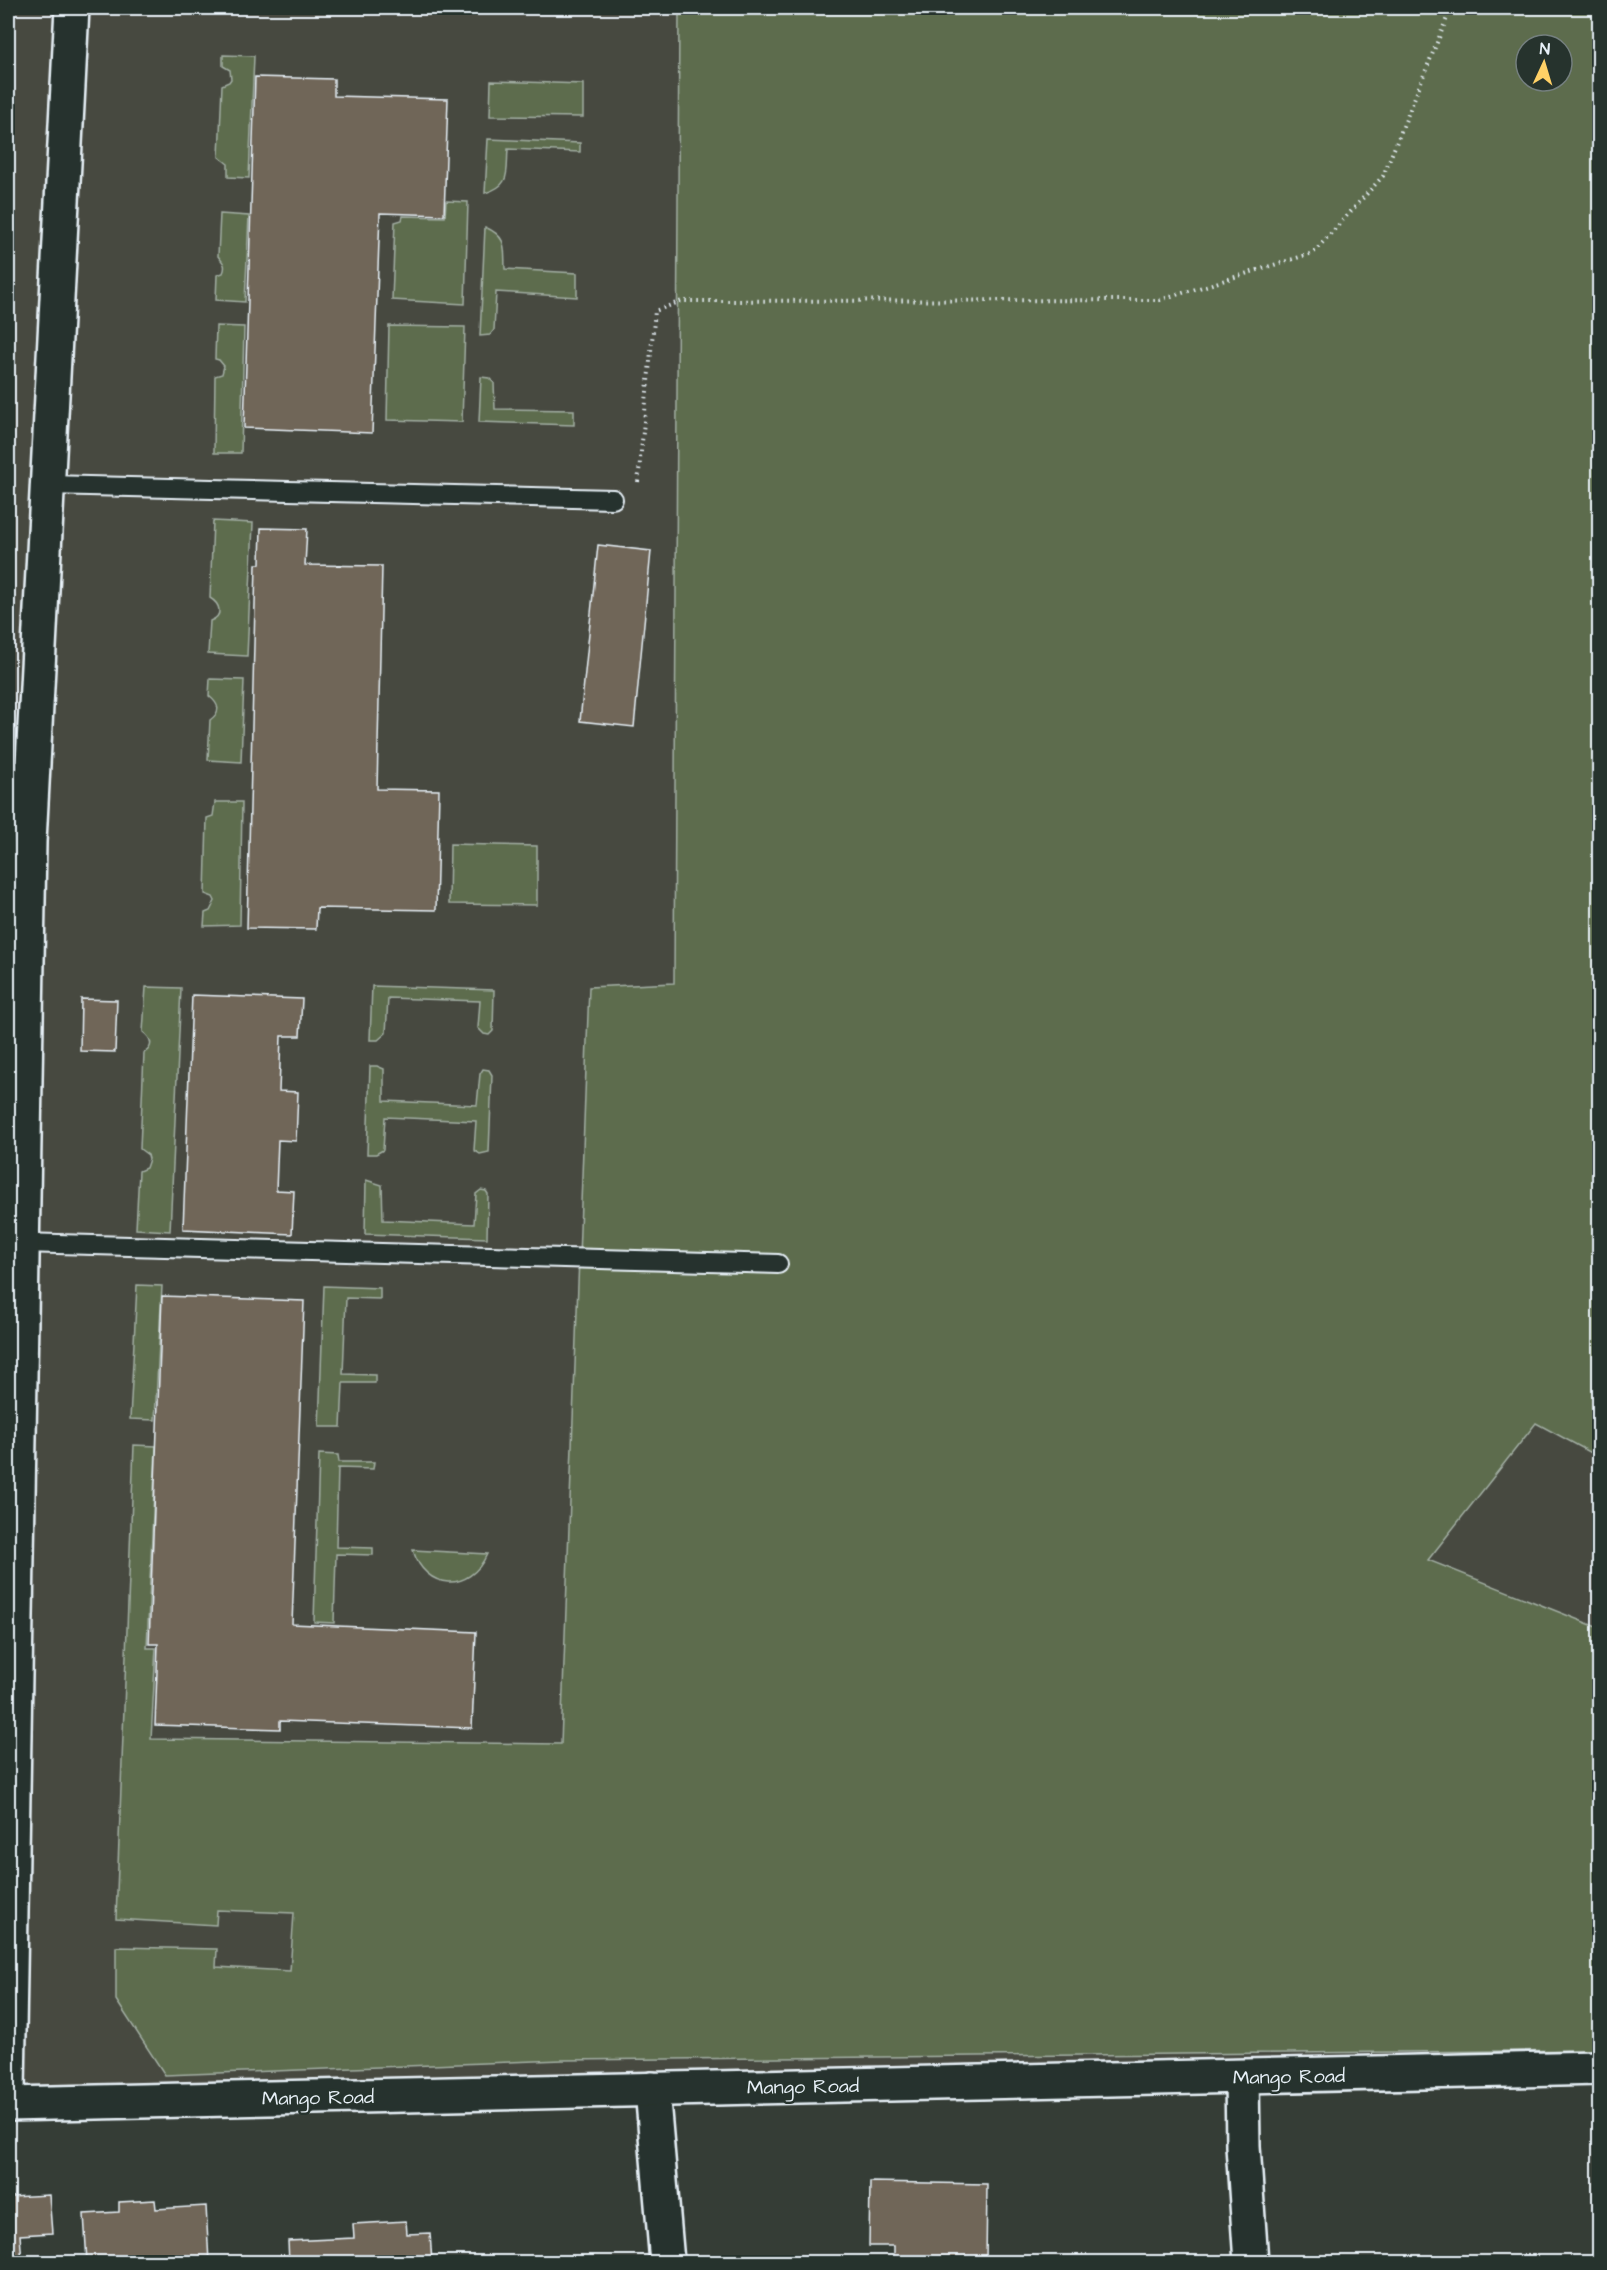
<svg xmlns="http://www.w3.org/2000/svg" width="1607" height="2270" viewBox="0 0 1607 2270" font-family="'Architects Daughter',sans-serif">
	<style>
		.built { fill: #474940; fill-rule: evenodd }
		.green { fill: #5d6c4e; stroke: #a2aea3; stroke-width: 1.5; fill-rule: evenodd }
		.building { fill: #706658; stroke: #e8f1f8; stroke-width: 1.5 }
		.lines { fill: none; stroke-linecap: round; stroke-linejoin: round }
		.service-casing { stroke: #e8f1f8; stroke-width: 22 }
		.minor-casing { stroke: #e8f1f8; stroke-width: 38 }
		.path { stroke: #e8f1f8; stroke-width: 4; stroke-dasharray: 1.5 4.5; stroke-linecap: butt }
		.service { stroke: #26332d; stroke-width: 18 }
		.minor { stroke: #26332d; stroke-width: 33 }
		.labels { text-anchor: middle; stroke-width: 5; stroke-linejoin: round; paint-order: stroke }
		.street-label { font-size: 20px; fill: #e8f1f8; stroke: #26332d }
	</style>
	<rect width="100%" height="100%" fill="#353d36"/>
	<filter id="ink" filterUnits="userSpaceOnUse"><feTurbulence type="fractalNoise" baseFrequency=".0167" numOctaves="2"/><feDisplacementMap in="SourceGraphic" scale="12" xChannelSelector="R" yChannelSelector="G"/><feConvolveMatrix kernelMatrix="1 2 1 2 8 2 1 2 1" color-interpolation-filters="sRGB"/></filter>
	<g filter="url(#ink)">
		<!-- built -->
		<path class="built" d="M 8,8 L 1599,8 L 1599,2061 L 8,2092 ZM 1526,45 L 1562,45 L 1562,81 L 1526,81 Z"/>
		<!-- green -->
		<g class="green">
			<path d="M 679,8 L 1599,8 L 1599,1457 L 1536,1423 L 1428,1560 L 1599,1628 L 1599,2050 L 563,2060 L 165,2075 L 116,2000 L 116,1947 L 217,1949 L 216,1967 L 290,1971 L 294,1913 L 217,1910 L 216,1925 L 116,1919 L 134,1445 L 156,1446 L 147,1648 L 156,1648 L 151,1739 L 561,1744 L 589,987 L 674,983 ZM 1526,45 L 1562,45 L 1562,81 L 1526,81 Z"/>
			<path d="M 223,55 L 254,56 L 249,178 L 228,177 L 228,164 L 219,157 L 222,85 L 229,82 L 231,79 L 230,70 L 223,66 Z"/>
			<path d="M 491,81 L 583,84 L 583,117 L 490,116 Z"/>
			<path d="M 488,139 L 580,143 L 580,152 L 508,149 C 506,172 512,185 485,193 Z"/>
			<path d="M 446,201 L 468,202 L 465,304 L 392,300 L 395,222 L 402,220 L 403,216 L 445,217 Z"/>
			<path d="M 220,214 L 249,216 L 245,302 L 216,300 L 217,275 L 223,273 C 227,264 222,262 218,256 Z"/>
			<path d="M 485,227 C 508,237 504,248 505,269 L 577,273 L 577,297 L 496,292 L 494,330 L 490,335 L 480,336 Z"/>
			<path d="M 216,326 L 244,327 L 241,453 L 214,453 L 215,376 L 222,374 L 224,366 L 219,360 L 215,359 Z"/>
			<path d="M 389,326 L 465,327 L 462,422 L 387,420 Z"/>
			<path d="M 481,377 L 489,378 L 494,383 L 495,409 L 574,410 L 574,425 L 479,422 Z"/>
			<path d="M 213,521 L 253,523 L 247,656 L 208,654 L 210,621 C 224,616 220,604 210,598 Z"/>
			<path d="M 210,679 L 244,680 L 241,762 L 208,760 L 210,720 C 221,712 220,705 209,696 Z"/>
			<path d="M 215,802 L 242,802 L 240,925 L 204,926 L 205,913 L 210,911 L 215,901 L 213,897 L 205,894 L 207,818 L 213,816 Z"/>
			<path d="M 450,844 L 537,846 L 537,905 L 449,904 Z"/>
			<path d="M 372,986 L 494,990 L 493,1031 L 489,1035 L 484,1034 L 478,1028 L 480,1001 L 388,998 L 386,1033 L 378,1040 L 370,1040 Z"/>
			<path d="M 146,987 L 181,988 L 170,1231 L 136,1229 L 139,1171 L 146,1168 L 149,1159 L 148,1155 L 140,1149 L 144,1053 C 154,1047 152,1039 143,1032 Z"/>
			<path d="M 370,1066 L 377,1066 L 384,1069 L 384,1101 L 477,1105 L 480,1074 L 483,1069 L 489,1070 L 492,1075 L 489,1152 L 480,1154 L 474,1150 L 476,1121 L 385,1117 L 383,1150 L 376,1154 L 367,1154 Z"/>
			<path d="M 366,1180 L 382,1185 L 383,1220 L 474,1224 L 476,1194 L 481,1190 L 486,1191 L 488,1194 L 487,1238 L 365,1234 Z"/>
			<path d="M 137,1285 L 162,1286 L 155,1420 L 130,1419 Z"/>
			<path d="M 324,1286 L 380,1288 L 380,1299 L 346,1298 L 343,1374 L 375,1375 L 375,1383 L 343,1383 L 341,1427 L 319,1427 Z"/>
			<path d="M 319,1454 L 338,1455 L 339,1462 L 374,1462 L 373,1469 L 338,1468 L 336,1547 L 373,1548 L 373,1555 L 336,1554 L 334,1623 L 314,1622 Z"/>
			<path d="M 413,1550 L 487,1554 C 470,1593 425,1591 413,1550 Z"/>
		</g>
		<!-- building -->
		<g class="building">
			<path d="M 255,77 L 334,79 L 334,96 L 448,99 L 444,215 L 380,213 L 372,433 L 244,428 Z"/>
			<path d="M 261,528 L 307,529 L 305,565 L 382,566 L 377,789 L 439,790 L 436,910 L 317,908 L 316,929 L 247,928 L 256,564 L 260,564 Z"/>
			<path d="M 598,545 L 651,551 L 634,727 L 580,721 Z"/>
			<path d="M 192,995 L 302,999 L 300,1036 L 281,1036 L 279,1091 L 298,1092 L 296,1141 L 278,1140 L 276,1190 L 294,1191 L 292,1234 L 183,1229 Z"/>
			<path d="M 81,999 L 117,1000 L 115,1052 L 80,1051 Z"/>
			<path d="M 162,1296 L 304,1301 L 292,1624 L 476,1632 L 472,1728 L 280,1721 L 280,1729 L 155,1725 L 158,1644 L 149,1644 Z"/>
			<path d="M 8,2179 L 10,2179 L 11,2197 L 49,2195 L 52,2233 L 20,2235 L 22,2262 L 8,2262 Z"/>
			<path d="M 870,2182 L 987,2184 L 986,2262 L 894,2262 L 894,2246 L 869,2246 Z"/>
			<path d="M 155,2200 L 156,2209 L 206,2206 L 209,2262 L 87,2262 L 84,2214 L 119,2212 L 119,2202 Z"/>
			<path d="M 406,2221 L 407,2234 L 430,2233 L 432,2262 L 289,2262 L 288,2241 L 354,2238 L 353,2224 Z"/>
		</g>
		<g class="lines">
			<defs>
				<g id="service">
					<path d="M 48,485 L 613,499"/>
					<path d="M 22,1243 L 778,1264"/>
				</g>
				<g id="minor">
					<path d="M 1242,2077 L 1243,2146 L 1251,2262"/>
					<path d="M 652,2089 L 667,2262"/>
					<path d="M 8,2091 L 29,842 L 72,8"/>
					<path d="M 8,2104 L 1600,2068"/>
				</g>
			</defs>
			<!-- service casing -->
			<use href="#service" class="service-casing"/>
			<!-- minor casing -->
			<use href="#minor" class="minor-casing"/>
			<!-- path -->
			<path class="path" d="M 638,482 L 655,311 L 682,301 L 1160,300 L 1313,253 L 1383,176 L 1451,8"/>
			<!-- service -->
			<use href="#service" class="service"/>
			<!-- minor -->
			<use href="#minor" class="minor"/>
		</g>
	</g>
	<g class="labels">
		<!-- street labels -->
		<g class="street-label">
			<text transform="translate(1289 2076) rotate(-1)" y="7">Mango Road</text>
			<text transform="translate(803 2086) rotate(-1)" y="7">Mango Road</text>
			<text transform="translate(318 2097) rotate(-1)" y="7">Mango Road</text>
		</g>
	</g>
	<!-- margin -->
	<rect width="1607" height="2270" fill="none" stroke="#26332d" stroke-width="30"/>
	<rect x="15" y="15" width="1577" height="2240" fill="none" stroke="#e8f1f8" stroke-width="2" filter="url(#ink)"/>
	<!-- north arrow -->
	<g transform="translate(1544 63) rotate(4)"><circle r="28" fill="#26332d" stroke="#747f7e" stroke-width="1.5"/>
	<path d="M0-4.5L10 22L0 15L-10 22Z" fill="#ffd166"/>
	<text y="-9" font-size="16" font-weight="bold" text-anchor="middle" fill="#e8f1f8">N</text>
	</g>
</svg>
